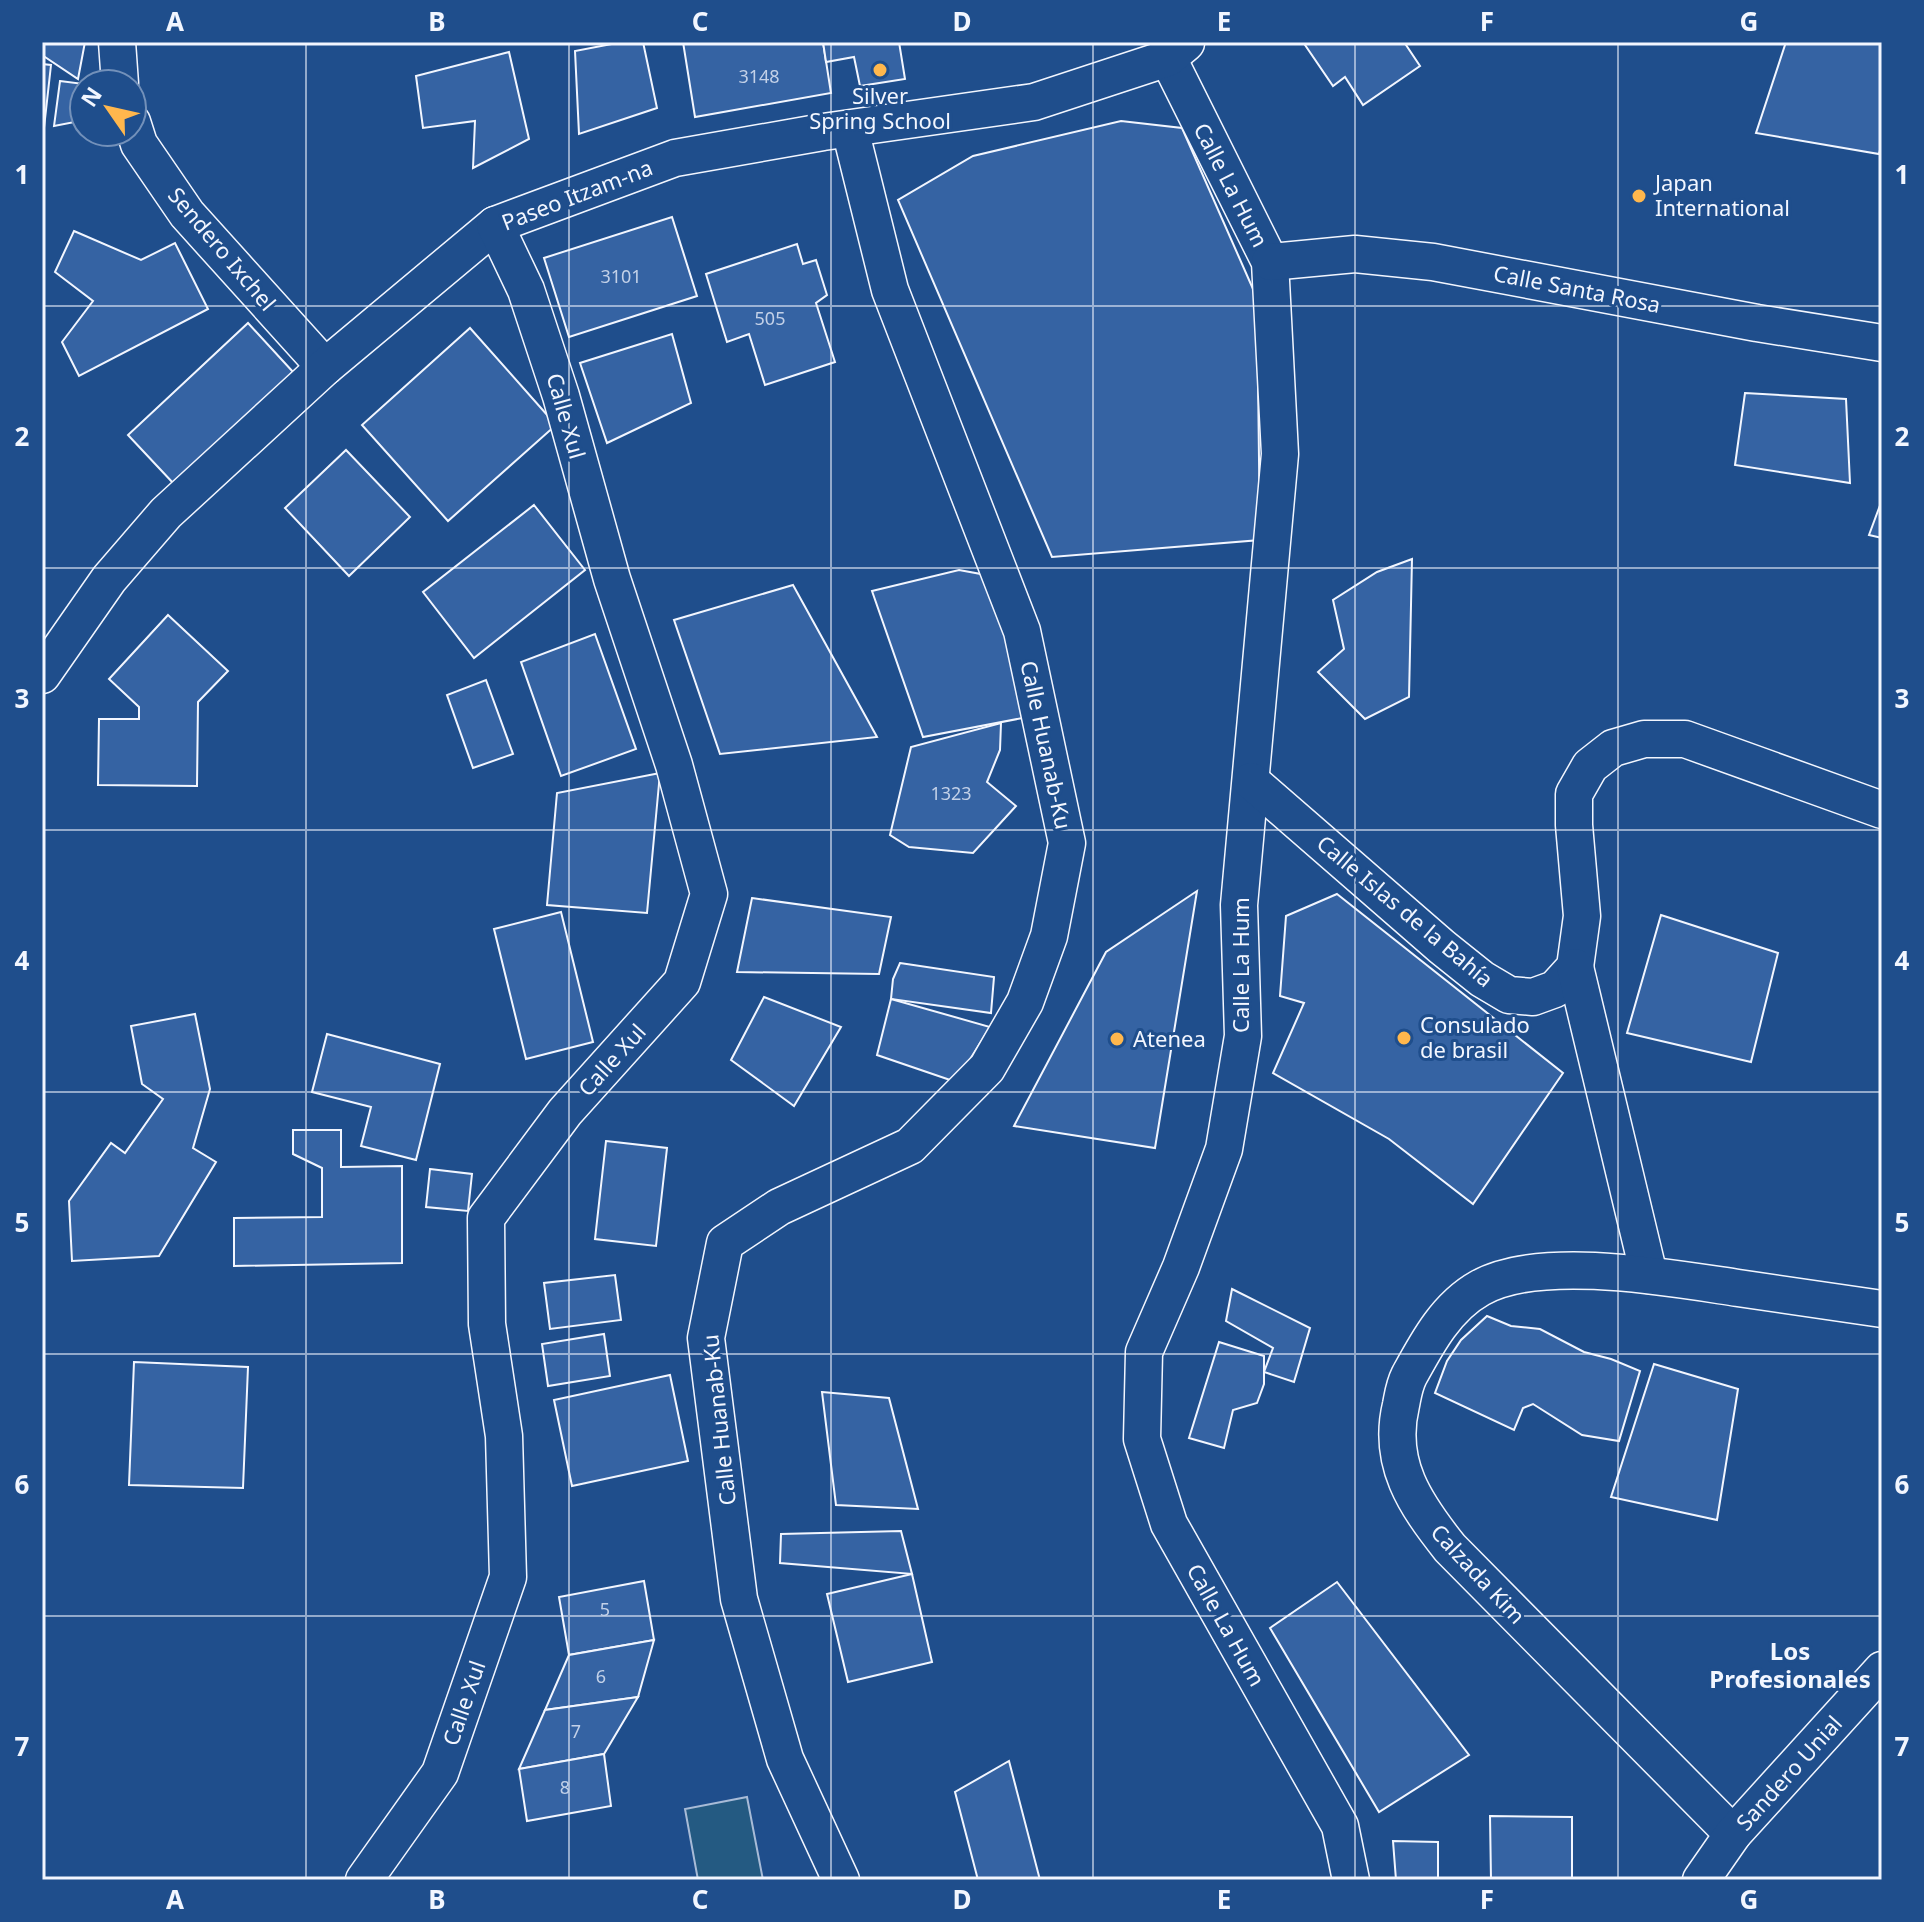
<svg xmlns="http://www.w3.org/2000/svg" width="1924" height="1922" viewBox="0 0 1924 1922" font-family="'Noto Sans',sans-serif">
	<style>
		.green { fill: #245a82; stroke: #a8bbd7; stroke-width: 2 }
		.building { fill: #3563a3; stroke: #f2f6ff; stroke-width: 2 }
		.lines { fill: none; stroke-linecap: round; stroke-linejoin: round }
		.minor-casing { stroke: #f2f6ff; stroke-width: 39 }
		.minor { stroke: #1f4e8c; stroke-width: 36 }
		.grid { fill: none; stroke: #f2f6ff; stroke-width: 2; stroke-opacity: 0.55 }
		.poi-dot { fill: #ffb74d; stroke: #1f4e8c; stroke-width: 3 }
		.labels { text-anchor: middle; stroke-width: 6; stroke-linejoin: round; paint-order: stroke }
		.number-label { font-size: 18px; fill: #c3d1e8 }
		.poi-label { font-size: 22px; fill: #f2f6ff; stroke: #1f4e8c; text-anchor: start }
		.street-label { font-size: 22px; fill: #f2f6ff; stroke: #1f4e8c }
		.neighbourhood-label { font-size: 24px; font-weight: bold; fill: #f2f6ff; stroke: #1f4e8c }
		.neatline { fill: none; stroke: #f2f6ff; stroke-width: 3 }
		.grid-label { font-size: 26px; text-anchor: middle; font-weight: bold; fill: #f2f6ff }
	</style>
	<rect width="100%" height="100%" fill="#1f4e8c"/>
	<!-- green -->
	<path class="green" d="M 747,1797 L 763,1880 L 698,1880 L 685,1809 Z"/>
	<!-- building -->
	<g class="building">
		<path d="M 42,42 L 85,42 L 78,79 L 42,55 Z"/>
		<path d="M 622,42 L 643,42 L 657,108 L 579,134 L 575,51 Z"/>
		<path d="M 683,42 L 823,42 L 831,93 L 695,117 Z"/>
		<path d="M 823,42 L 899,42 L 905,79 L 860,86 L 854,57 L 826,62 Z"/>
		<path d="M 1303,42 L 1404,42 L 1420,66 L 1363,105 L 1345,77 L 1333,86 Z"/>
		<path d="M 1786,42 L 1882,42 L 1882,142 L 1879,154 L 1756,133 Z"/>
		<path d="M 509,52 L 529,139 L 473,168 L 475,121 L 423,128 L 416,76 Z"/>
		<path d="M 42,64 L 51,65 L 44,128 L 42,127 Z"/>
		<path d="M 60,81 L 84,84 L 80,121 L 54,126 Z"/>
		<path d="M 1121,121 L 1182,128 L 1257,298 L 1260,540 L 1052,557 L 898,200 L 973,156 Z"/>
		<path d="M 672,217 L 697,296 L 569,337 L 544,258 Z"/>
		<path d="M 74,231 L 141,260 L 175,243 L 208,309 L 79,376 L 62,342 L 93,301 L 55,272 Z"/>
		<path d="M 797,244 L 803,264 L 816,260 L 827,295 L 816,303 L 835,362 L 765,385 L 749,334 L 727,342 L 706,274 Z"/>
		<path d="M 248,323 L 294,373 L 174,484 L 128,435 Z"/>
		<path d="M 470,328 L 556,425 L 448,521 L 362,425 Z"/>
		<path d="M 672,334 L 691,403 L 607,443 L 580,363 Z"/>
		<path d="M 1745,393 L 1846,399 L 1850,483 L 1735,465 Z"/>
		<path d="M 346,450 L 410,517 L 349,576 L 285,508 Z"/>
		<path d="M 1882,500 L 1882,538 L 1869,535 Z"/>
		<path d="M 534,505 L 585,570 L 474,658 L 423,592 Z"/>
		<path d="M 1412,559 L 1409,697 L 1365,719 L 1318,672 L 1344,649 L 1333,600 L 1377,572 Z"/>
		<path d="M 959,570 L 986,575 L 1033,716 L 923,737 L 872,591 Z"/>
		<path d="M 793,585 L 877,737 L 720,754 L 674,620 Z"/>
		<path d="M 168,615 L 228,671 L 198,702 L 197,786 L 98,785 L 99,719 L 139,719 L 139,707 L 109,679 Z"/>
		<path d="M 595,634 L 636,749 L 561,776 L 521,662 Z"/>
		<path d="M 486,680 L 513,754 L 473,768 L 447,695 Z"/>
		<path d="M 1001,723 L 1000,750 L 987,782 L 1016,806 L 973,853 L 909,847 L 890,835 L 911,747 Z"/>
		<path d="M 660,773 L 647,913 L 547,905 L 557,793 Z"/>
		<path d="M 1197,891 L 1155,1148 L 1014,1126 L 1106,952 Z"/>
		<path d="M 1337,894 L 1563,1073 L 1473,1204 L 1389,1139 L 1273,1073 L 1304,1003 L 1280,996 L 1286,916 Z"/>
		<path d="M 752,898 L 891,917 L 879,974 L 737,972 Z"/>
		<path d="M 561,912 L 593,1042 L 526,1059 L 494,929 Z"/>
		<path d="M 1661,915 L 1778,953 L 1751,1062 L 1627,1033 Z"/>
		<path d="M 900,963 L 994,977 L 991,1013 L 891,999 L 893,979 Z"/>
		<path d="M 764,997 L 841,1027 L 794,1106 L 731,1060 Z"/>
		<path d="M 891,999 L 990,1027 L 956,1082 L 877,1055 Z"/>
		<path d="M 195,1014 L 210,1089 L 193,1148 L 216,1162 L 159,1256 L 72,1261 L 69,1201 L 111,1143 L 125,1153 L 163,1099 L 142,1084 L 131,1026 Z"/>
		<path d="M 327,1034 L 440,1064 L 416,1160 L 361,1146 L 371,1107 L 312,1092 Z"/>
		<path d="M 293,1130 L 341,1130 L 341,1167 L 402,1166 L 402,1263 L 234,1266 L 234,1218 L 322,1217 L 322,1168 L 293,1154 Z"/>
		<path d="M 606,1141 L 667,1148 L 656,1246 L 595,1239 Z"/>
		<path d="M 430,1169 L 472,1174 L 468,1211 L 426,1207 Z"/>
		<path d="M 615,1275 L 621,1320 L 550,1329 L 544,1283 Z"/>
		<path d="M 1232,1289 L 1310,1328 L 1294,1382 L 1264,1372 L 1273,1348 L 1226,1321 Z"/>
		<path d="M 1487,1316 L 1511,1326 L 1540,1329 L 1584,1352 L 1611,1359 L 1640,1371 L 1619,1441 L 1582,1435 L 1533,1404 L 1523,1408 L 1514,1430 L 1435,1393 L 1447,1361 L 1461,1340 Z"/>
		<path d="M 604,1334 L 610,1376 L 548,1386 L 542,1344 Z"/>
		<path d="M 1219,1342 L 1264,1356 L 1264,1384 L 1257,1403 L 1233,1410 L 1224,1448 L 1189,1438 Z"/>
		<path d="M 134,1362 L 248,1367 L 243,1488 L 129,1485 Z"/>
		<path d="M 1654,1364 L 1738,1389 L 1717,1520 L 1611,1497 Z"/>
		<path d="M 670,1375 L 688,1461 L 572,1486 L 554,1400 Z"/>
		<path d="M 822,1392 L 889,1398 L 918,1509 L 836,1505 Z"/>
		<path d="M 901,1531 L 912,1574 L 780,1563 L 781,1534 Z"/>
		<path d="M 912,1574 L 932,1662 L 848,1682 L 827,1594 Z"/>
		<path d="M 644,1581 L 654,1640 L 569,1655 L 559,1597 Z"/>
		<path d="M 1337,1582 L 1469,1755 L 1379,1812 L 1270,1628 Z"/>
		<path d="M 654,1640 L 638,1697 L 545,1710 L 569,1655 Z"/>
		<path d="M 638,1697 L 604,1754 L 519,1769 L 545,1710 Z"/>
		<path d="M 604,1754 L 611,1806 L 527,1821 L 519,1769 Z"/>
		<path d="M 1009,1761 L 1040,1880 L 978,1880 L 955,1792 Z"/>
		<path d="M 1490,1816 L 1572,1817 L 1572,1880 L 1491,1880 Z"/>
		<path d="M 1393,1841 L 1438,1842 L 1438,1880 L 1396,1880 Z"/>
		<path d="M 1182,1879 L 1299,1879 L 1182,1880 Z"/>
	</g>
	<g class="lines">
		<defs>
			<g id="minor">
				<path d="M 117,42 L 120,84"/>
				<path d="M 1168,58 L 1270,262 L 1280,454 L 1239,905 L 1243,1036 L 1224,1149 L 1181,1267 L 1144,1352 L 1142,1439 L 1169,1524 L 1340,1826 L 1351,1880"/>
				<path d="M 132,122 L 139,144 L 187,214 L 325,367"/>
				<path d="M 1270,262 L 1355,254 L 1433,262 L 1757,323 L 1882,343"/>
				<path d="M 42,675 L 109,579 L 166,513 L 325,367 L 495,225 L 675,158 L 823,132 L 1034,102 L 1168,58 L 1186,43"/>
				<path d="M 1251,781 L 1442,947 L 1482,979 L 1509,995 L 1533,997 L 1555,989 L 1575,967 L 1582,916 L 1574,825 L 1574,794 L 1590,766 L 1613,748 L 1644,739 L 1685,739 L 1882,810"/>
				<path d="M 1575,967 L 1649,1275"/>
				<path d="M 1733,1834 L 1450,1548 C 1415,1504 1387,1463 1401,1405 C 1403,1395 1404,1386 1409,1376 C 1427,1343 1446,1307 1480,1288 C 1540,1254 1671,1278 1738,1288 C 1786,1295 1834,1302 1882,1309"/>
				<path d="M 364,1880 L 440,1773 L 508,1577 L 504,1436 L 487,1324 L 486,1218 L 565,1112 L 682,982 L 709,894 L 674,765 L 612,579 L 561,396 L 526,290 L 495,225"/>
				<path d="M 841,1880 L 785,1759 L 739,1599 L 706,1338 L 725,1243 L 779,1207 L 910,1146 L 987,1068 L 1025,1002 L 1049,936 L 1067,843 L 1022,631 L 890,290 L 850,129"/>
				<path d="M 1701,1880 L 1733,1834 L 1882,1670"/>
			</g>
		</defs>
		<!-- minor casing -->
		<use href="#minor" class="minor-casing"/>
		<!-- minor -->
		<use href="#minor" class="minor"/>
	</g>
	<!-- grid -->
	<path class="grid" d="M 306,42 L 306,1880M 569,42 L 569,1880M 831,42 L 831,1880M 1093,42 L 1093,1880M 1355,42 L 1355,1880M 1618,42 L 1618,1880M 42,306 L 1882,306M 42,568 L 1882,568M 42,830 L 1882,830M 42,1092 L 1882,1092M 42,1354 L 1882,1354M 42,1616 L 1882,1616"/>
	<!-- markers -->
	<g class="poi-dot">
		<circle cx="880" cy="70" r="8"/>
		<circle cx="1639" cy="196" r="8"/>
		<circle cx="1404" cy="1038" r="8"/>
		<circle cx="1117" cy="1039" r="8"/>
	</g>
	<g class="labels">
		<!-- number labels -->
		<g class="number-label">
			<text x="759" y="83">3148</text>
			<text x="621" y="283">3101</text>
			<text x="770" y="325">505</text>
			<text x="951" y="800">1323</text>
			<text x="605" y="1616">5</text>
			<text x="601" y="1683">6</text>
			<text x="576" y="1738">7</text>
			<text x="565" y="1794">8</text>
		</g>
		<!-- poi labels -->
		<g class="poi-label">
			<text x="880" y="104" text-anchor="middle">Silver<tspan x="880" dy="25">Spring School</tspan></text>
			<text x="1655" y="191">Japan<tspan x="1655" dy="25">International</tspan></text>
			<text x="1420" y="1033">Consulado<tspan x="1420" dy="25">de brasil</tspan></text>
			<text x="1133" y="1047">Atenea</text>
		</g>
		<!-- street labels -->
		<g class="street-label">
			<text transform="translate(1231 185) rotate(63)" y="8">Calle La Hum</text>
			<text transform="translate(577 195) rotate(-21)" y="8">Paseo Itzam-na</text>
			<text transform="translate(222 249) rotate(50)" y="8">Sendero Ixchel</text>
			<text transform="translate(1577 289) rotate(11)" y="8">Calle Santa Rosa</text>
			<text transform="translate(566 416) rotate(74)" y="8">Calle Xul</text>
			<text transform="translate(1046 745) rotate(78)" y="8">Calle Huanab-Ku</text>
			<text transform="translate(1405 911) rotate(40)" y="8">Calle Islas de la Bahía</text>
			<text transform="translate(1241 965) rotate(-90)" y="8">Calle La Hum</text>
			<text transform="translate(612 1060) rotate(-48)" y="8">Calle Xul</text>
			<text transform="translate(719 1420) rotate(-96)" y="8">Calle Huanab-Ku</text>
			<text transform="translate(1478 1574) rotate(47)" y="8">Calzada Kim</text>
			<text transform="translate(1226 1625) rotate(61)" y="8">Calle La Hum</text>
			<text transform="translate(464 1703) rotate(-71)" y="8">Calle Xul</text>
			<text transform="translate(1789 1773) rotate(-48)" y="8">Sandero Unial</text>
		</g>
		<!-- neighbourhood labels -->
		<g class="neighbourhood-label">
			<text x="1790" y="1660">Los<tspan x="1790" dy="28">Profesionales</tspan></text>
		</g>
	</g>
	<!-- border -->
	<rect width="1924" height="1922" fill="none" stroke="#1f4e8c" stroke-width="88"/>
	<!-- north arrow -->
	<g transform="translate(108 108) rotate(304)"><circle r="38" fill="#1f4e8c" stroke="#7391ba" stroke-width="2"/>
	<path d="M0-6L14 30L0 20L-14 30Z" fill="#ffb74d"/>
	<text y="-12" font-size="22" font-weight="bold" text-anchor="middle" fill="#f2f6ff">N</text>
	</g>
	<rect x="44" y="44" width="1836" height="1834" class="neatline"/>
	<g class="grid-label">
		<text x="175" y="31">A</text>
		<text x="437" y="31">B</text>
		<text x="700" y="31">C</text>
		<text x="962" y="31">D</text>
		<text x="1224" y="31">E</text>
		<text x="1487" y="31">F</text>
		<text x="1749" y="31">G</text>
		<text x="22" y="184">1</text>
		<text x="1902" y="184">1</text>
		<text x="22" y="446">2</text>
		<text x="1902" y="446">2</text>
		<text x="22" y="708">3</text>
		<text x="1902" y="708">3</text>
		<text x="22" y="970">4</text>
		<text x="1902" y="970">4</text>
		<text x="22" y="1232">5</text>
		<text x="1902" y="1232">5</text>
		<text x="22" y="1494">6</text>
		<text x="1902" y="1494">6</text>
		<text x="22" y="1756">7</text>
		<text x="1902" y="1756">7</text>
		<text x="175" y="1909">A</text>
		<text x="437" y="1909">B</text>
		<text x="700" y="1909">C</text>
		<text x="962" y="1909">D</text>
		<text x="1224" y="1909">E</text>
		<text x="1487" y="1909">F</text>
		<text x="1749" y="1909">G</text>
	</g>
</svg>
